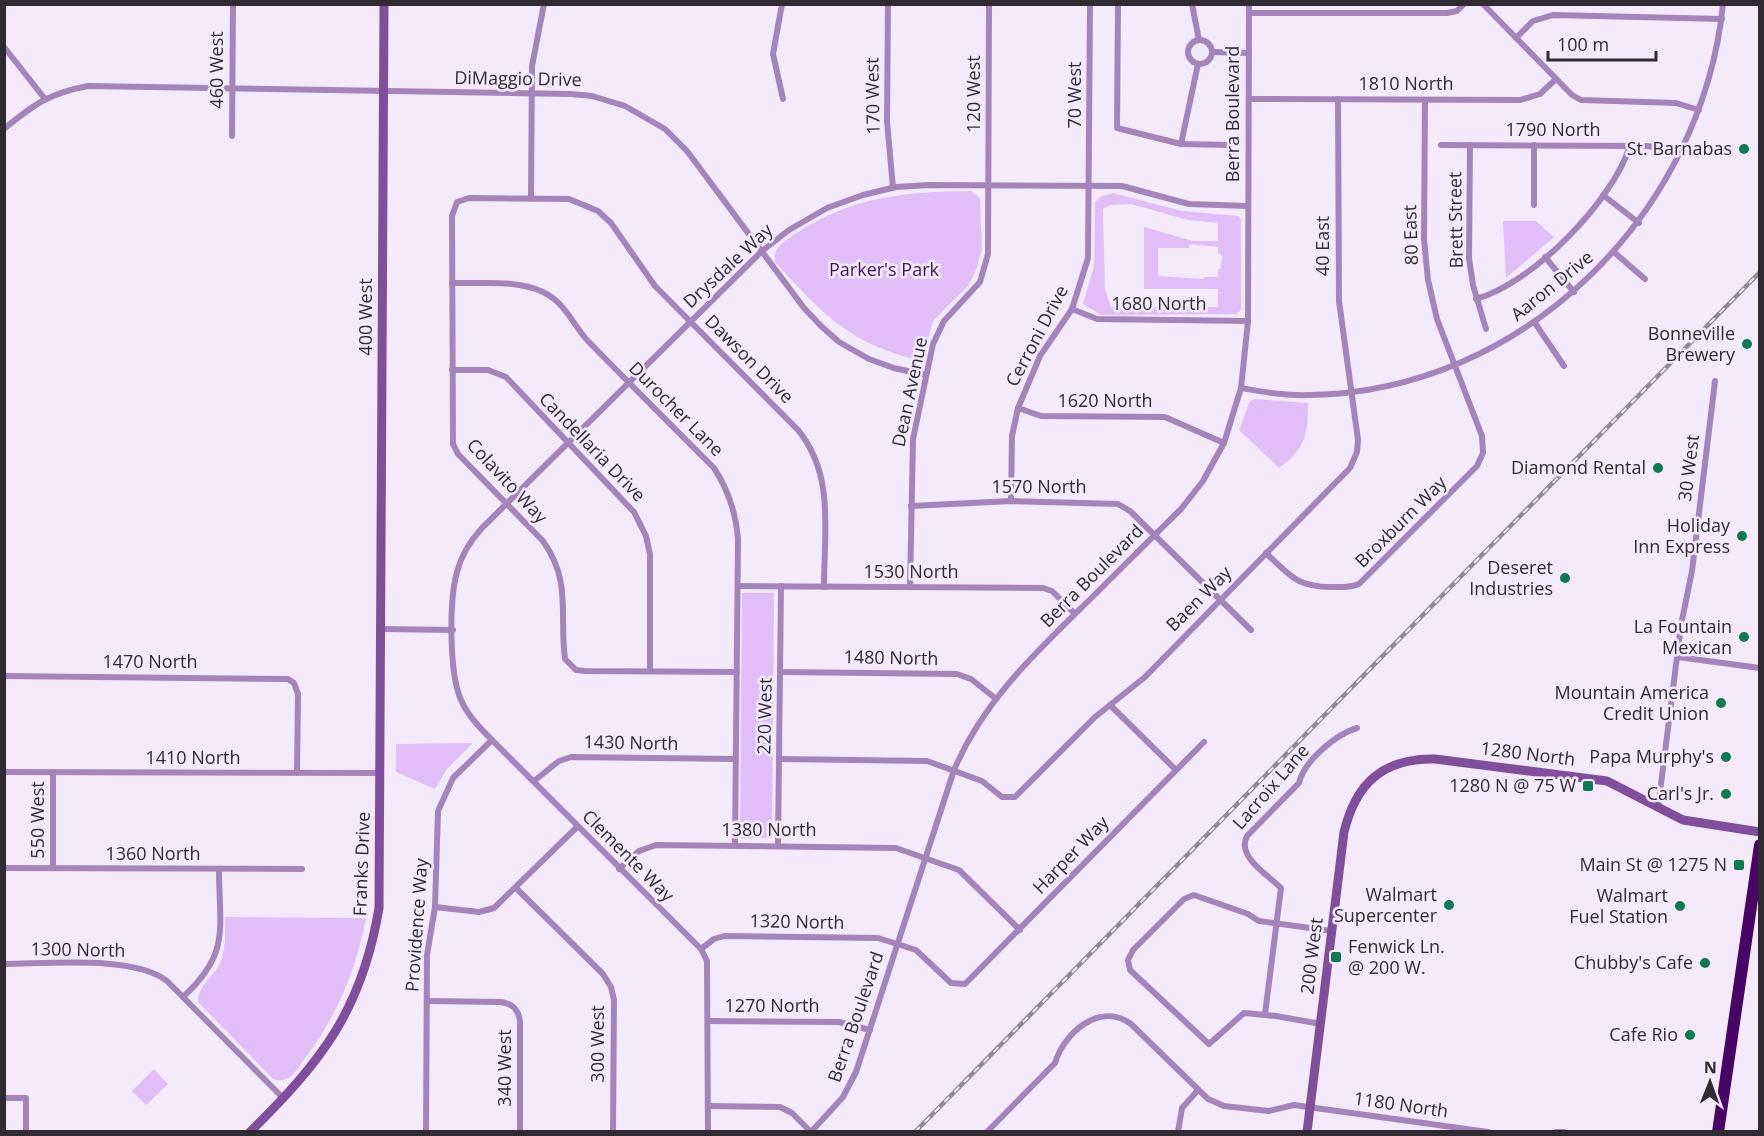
<svg xmlns="http://www.w3.org/2000/svg" width="1764" height="1136" viewBox="0 0 1764 1136" font-family="'Open Sans',sans-serif">
	<style>
		.green { fill: #e2bef9; fill-rule: evenodd }
		.lines { fill: none; stroke-linecap: round; stroke-linejoin: round }
		.street { stroke: #a584b9; stroke-width: 6 }
		.secondary { stroke: #804f9c; stroke-width: 9 }
		.highway { stroke: #490566; stroke-width: 12 }
		.rail-casing { stroke: #918996; stroke-width: 4.5 }
		.rail { stroke: #f5eafc; stroke-width: 2; stroke-dasharray: 7; stroke-linecap: butt }
		.poi-dot { fill: #0f7953; stroke: #f5eafc; stroke-width: 2 }
		.labels { text-anchor: middle; stroke-width: 5; stroke-linejoin: round; paint-order: stroke }
		.street-label { font-size: 18px; fill: #302b33; stroke: #f5eafc }
		.poi-label { font-size: 18px; fill: #302b33; stroke: #f5eafc; text-anchor: end }
		.park-label { font-size: 18px; fill: #42105a; stroke: #f5eafc }
	</style>
	<rect width="100%" height="100%" fill="#f5eafc"/>
	<!-- green -->
	<g class="green">
		<path d="M 971,191 L 980,198 L 982,250 L 975,273 L 968,286 L 933,321 L 922,361 C 849,344 824,315 775,262 C 772,247 785,241 795,234 C 852,196 904,192 971,191 Z"/>
		<path d="M 1113,193 L 1182,211 L 1239,216 L 1241,220 L 1241,310 L 1237,314 L 1101,315 L 1083,304 L 1094,266 L 1095,202 L 1102,196 ZM 1131,204 L 1188,220 L 1218,223 L 1218,241 L 1193,241 L 1144,227 L 1144,289 L 1218,289 L 1218,307 L 1111,307 L 1105,289 L 1103,209 L 1110,205 ZM 1189,244 L 1218,247 L 1218,254 L 1222,255 L 1221,268 L 1218,269 L 1218,277 L 1204,277 L 1204,279 L 1158,276 L 1158,248 L 1189,248 Z"/>
		<path d="M 1503,221 L 1536,221 L 1554,237 L 1506,278 Z"/>
		<path d="M 1254,399 L 1308,403 C 1308,433 1306,449 1279,468 L 1239,430 L 1249,403 Z"/>
		<path d="M 742,593 L 774,593 L 772,838 L 740,838 Z"/>
		<path d="M 473,743 L 447,769 L 435,789 L 396,772 L 396,744 Z"/>
		<path d="M 225,917 L 366,918 C 356,969 337,1017 305,1058 C 297,1070 289,1085 273,1079 L 198,1002 C 197,986 215,976 221,961 C 226,946 225,932 225,917 Z"/>
		<path d="M 154,1069 L 168,1084 L 146,1105 L 132,1091 Z"/>
	</g>
	<g class="lines">
		<!-- street -->
		<g class="street">
			<path d="M 782,4 L 773,54 L 783,99"/>
			<path d="M 888,4 L 887,121 L 893,188"/>
			<path d="M 1118,4 L 1117,128 L 1181,144"/>
			<path d="M 1192,4 L 1199,40"/>
			<path d="M 1483,4 L 1572,95 L 1581,100 L 1676,103 L 1699,110"/>
			<path d="M 1249,13 L 1447,13 L 1457,11 L 1464,4"/>
			<path d="M 1516,38 L 1533,21 L 1553,15 L 1722,19"/>
			<circle cx="1200" cy="52" r="12"/>
			<path d="M 4,47 L 45,99"/>
			<path d="M 1212,52 L 1249,53"/>
			<path d="M 1198,64 L 1181,144 L 1229,145"/>
			<path d="M 1249,99 L 1520,100 L 1540,94 L 1556,79"/>
			<path d="M 4,129 C 34,104 50,93 88,86 L 571,94 L 592,96 L 625,106 L 665,129 L 687,151 L 804,308 L 821,326 L 839,342 L 869,359 L 894,368 L 926,375"/>
			<path d="M 232,136 L 233,4"/>
			<path d="M 1441,145 L 1647,146 L 1665,149"/>
			<path d="M 1470,145 L 1469,258 L 1473,285 L 1486,329"/>
			<path d="M 1534,145 L 1534,205"/>
			<path d="M 1603,195 L 1639,223"/>
			<path d="M 531,198 L 532,66 L 544,4"/>
			<path d="M 1615,253 L 1645,279"/>
			<path d="M 1545,257 L 1574,292"/>
			<path d="M 452,283 C 481,284 516,279 543,292 C 566,303 572,324 588,341 C 630,384 672,426 714,468 C 729,491 736,513 738,539 L 735,845"/>
			<path d="M 1476,299 C 1533,283 1612,202 1630,146"/>
			<path d="M 1072,309 L 1097,319 L 1248,321"/>
			<path d="M 1535,323 L 1564,366"/>
			<path d="M 452,370 L 488,370 L 506,377 L 634,512 L 646,536 L 650,554 L 650,671"/>
			<path d="M 1241,388 C 1264,392 1286,396 1309,395 C 1523,392 1702,214 1723,4"/>
			<path d="M 1018,408 L 1041,416 L 1165,417 L 1224,443"/>
			<path d="M 1011,501 L 1012,436 L 1018,408 L 1040,356 L 1072,309 L 1088,258 L 1090,4"/>
			<path d="M 911,506 L 1011,501 L 1118,504 L 1130,511 L 1251,630"/>
			<path d="M 1266,553 C 1289,575 1297,587 1331,587 C 1341,587 1350,588 1359,584 L 1477,466 L 1483,453 L 1482,436 L 1437,319 L 1428,280 L 1424,239 L 1425,100"/>
			<path d="M 738,586 L 1043,588 L 1052,591 L 1075,614"/>
			<path d="M 910,587 L 913,439 L 933,344 L 944,321 L 980,282 L 988,254 L 989,4"/>
			<path d="M 382,629 L 453,630"/>
			<path d="M 1678,657 L 1760,668"/>
			<path d="M 737,672 L 585,671 L 576,670 L 565,659 C 559,614 572,582 543,541 L 458,454 L 453,444 L 452,216 L 457,202 L 469,198 L 569,199 L 598,211 L 611,223 L 655,286 L 798,430 C 835,475 824,532 824,587"/>
			<path d="M 780,672 L 957,674 L 971,679 L 995,698"/>
			<path d="M 4,676 L 288,679 L 294,683 L 298,694 L 297,773"/>
			<path d="M 1110,705 L 1176,770"/>
			<path d="M 779,759 L 927,761 L 982,781 L 1002,797 L 1015,797 L 1095,717 L 1145,677 L 1350,468 L 1357,452 L 1358,440 L 1339,301 L 1338,99"/>
			<path d="M 4,772 L 381,773"/>
			<path d="M 534,781 L 559,761 L 571,757 L 736,759"/>
			<path d="M 1658,808 L 1681,625 L 1692,571 L 1715,381"/>
			<path d="M 778,845 L 781,586"/>
			<path d="M 4,868 L 302,869"/>
			<path d="M 53,868 L 53,773"/>
			<path d="M 619,869 L 639,851 L 656,845 L 896,848 L 959,870 L 1020,930"/>
			<path d="M 516,888 L 603,974 L 611,987 L 614,1000 L 613,1132"/>
			<path d="M 435,907 L 479,912 L 494,908 L 577,827"/>
			<path d="M 701,949 L 714,939 L 724,936 L 878,938 L 916,950 L 951,983 L 965,984 L 1204,742"/>
			<path d="M 4,964 C 47,964 135,955 167,981 L 284,1099"/>
			<path d="M 183,997 C 231,953 219,929 219,869"/>
			<path d="M 427,1001 L 500,1002 C 512,1003 519,1010 520,1022 L 520,1132"/>
			<path d="M 1265,1014 L 1281,888 C 1268,875 1236,856 1247,836 L 1299,783 C 1304,761 1336,734 1357,728"/>
			<path d="M 709,1021 L 839,1022 L 870,1030"/>
			<path d="M 1321,1024 L 1276,1016 L 1244,1013 L 1209,1044 L 1130,970 L 1128,960 L 1133,950 L 1184,899 L 1194,895 L 1248,914 L 1259,921 L 1332,931"/>
			<path d="M 4,1098 L 26,1098 L 26,1132"/>
			<path d="M 708,1106 L 780,1107 L 792,1113 L 811,1132 L 843,1097 L 856,1072 L 954,770 C 981,706 1028,660 1077,612 C 1112,578 1146,543 1181,509 L 1203,481 L 1224,443 L 1241,388 L 1248,321 L 1249,4"/>
			<path d="M 426,1132 L 427,955 L 435,907 L 438,811 L 453,778 L 492,740"/>
			<path d="M 708,1132 L 707,961 L 701,949 L 492,740 C 480,728 468,716 461,700 C 449,673 449,601 457,572 C 461,556 470,541 482,528 L 762,251 L 789,230 L 827,208 L 863,195 L 896,187 L 929,185 L 1122,186 L 1189,204 L 1248,206"/>
			<path d="M 987,1132 L 1055,1063 C 1064,1033 1100,1001 1131,1024 L 1208,1099 L 1224,1106 L 1269,1111 L 1294,1105 L 1488,1132"/>
			<path d="M 1178,1132 L 1182,1108 L 1198,1090"/>
			<path d="M 1556,1132 L 1564,1132"/>
		</g>
		<!-- secondary -->
		<g class="secondary">
			<path d="M 250,1132 C 322,1061 362,1010 379,908 L 384,4"/>
			<path d="M 1307,1132 L 1344,832 C 1356,783 1383,758 1435,759 L 1607,781 L 1683,820 L 1760,832"/>
		</g>
		<!-- highway -->
		<path class="highway" d="M 1718,1132 L 1760,845"/>
		<defs>
			<path id="rail" d="M 915,1132 L 1760,272"/>
		</defs>
		<!-- rail casing -->
		<use href="#rail" class="rail-casing"/>
		<!-- rail -->
		<use href="#rail" class="rail"/>
	</g>
	<!-- markers -->
	<g class="poi-dot">
		<circle cx="1744" cy="149" r="6"/>
		<circle cx="1747" cy="344" r="6"/>
		<circle cx="1658" cy="468" r="6"/>
		<circle cx="1742" cy="536" r="6"/>
		<circle cx="1565" cy="578" r="6"/>
		<circle cx="1744" cy="637" r="6"/>
		<circle cx="1721" cy="703" r="6"/>
		<circle cx="1726" cy="757" r="6"/>
		<rect x="1582" y="780" width="12" height="12" rx="3"/>
		<circle cx="1726" cy="794" r="6"/>
		<rect x="1733" y="859" width="12" height="12" rx="3"/>
		<circle cx="1449" cy="905" r="6"/>
		<circle cx="1680" cy="906" r="6"/>
		<rect x="1330" y="951" width="12" height="12" rx="3"/>
		<circle cx="1705" cy="963" r="6"/>
		<circle cx="1690" cy="1035" r="6"/>
	</g>
	<g class="labels">
		<!-- street labels -->
		<g class="street-label">
			<text transform="translate(217 70) rotate(-90)" y="6">460 West</text>
			<text transform="translate(518 79) rotate(1)" y="6">DiMaggio Drive</text>
			<text x="1406" y="90">1810 North</text>
			<text transform="translate(974 94) rotate(-90)" y="6">120 West</text>
			<text transform="translate(1075 95) rotate(-90)" y="6">70 West</text>
			<text transform="translate(873 96) rotate(-91)" y="6">170 West</text>
			<text transform="translate(1233 114) rotate(-90)" y="6">Berra Boulevard</text>
			<text x="1553" y="136">1790 North</text>
			<text transform="translate(1456 220) rotate(-91)" y="6">Brett Street</text>
			<text transform="translate(1411 235) rotate(-92)" y="6">80 East</text>
			<text transform="translate(1323 246) rotate(-90)" y="6">40 East</text>
			<text transform="translate(728 266) rotate(-43)" y="6">Drysdale Way</text>
			<text transform="translate(1552 286) rotate(-39)" y="6">Aaron Drive</text>
			<text x="1159" y="310">1680 North</text>
			<text transform="translate(366 317) rotate(-90)" y="6">400 West</text>
			<text transform="translate(1037 336) rotate(-62)" y="6">Cerroni Drive</text>
			<text transform="translate(749 359) rotate(45)" y="6">Dawson Drive</text>
			<text transform="translate(910 392) rotate(-78)" y="6">Dean Avenue</text>
			<text x="1105" y="407">1620 North</text>
			<text transform="translate(676 409) rotate(45)" y="6">Durocher Lane</text>
			<text transform="translate(592 447) rotate(46)" y="6">Candellaria Drive</text>
			<text transform="translate(1689 468) rotate(-83)" y="6">30 West</text>
			<text transform="translate(507 481) rotate(47)" y="6">Colavito Way</text>
			<text x="1039" y="493">1570 North</text>
			<text transform="translate(1401 522) rotate(-45)" y="6">Broxburn Way</text>
			<text x="911" y="578">1530 North</text>
			<text transform="translate(1092 576) rotate(-45)" y="6">Berra Boulevard</text>
			<text transform="translate(1199 599) rotate(-45)" y="6">Baen Way</text>
			<text transform="translate(891 658) rotate(1)" y="6">1480 North</text>
			<text x="150" y="668">1470 North</text>
			<text transform="translate(765 716) rotate(-89)" y="6">220 West</text>
			<text transform="translate(631 743) rotate(1)" y="6">1430 North</text>
			<text transform="translate(1528 754) rotate(7)" y="6">1280 North</text>
			<text x="193" y="764">1410 North</text>
			<text transform="translate(1271 787) rotate(-49)" y="6">Lacroix Lane</text>
			<text transform="translate(38 820) rotate(-90)" y="6">550 West</text>
			<text x="769" y="836">1380 North</text>
			<text x="153" y="860">1360 North</text>
			<text transform="translate(1071 855) rotate(-46)" y="6">Harper Way</text>
			<text transform="translate(628 856) rotate(45)" y="6">Clemente Way</text>
			<text transform="translate(362 864) rotate(-88)" y="6">Franks Drive</text>
			<text transform="translate(797 922) rotate(1)" y="6">1320 North</text>
			<text transform="translate(417 925) rotate(-86)" y="6">Providence Way</text>
			<text transform="translate(78 950) rotate(1)" y="6">1300 North</text>
			<text transform="translate(1312 956) rotate(-83)" y="6">200 West</text>
			<text x="772" y="1012">1270 North</text>
			<text transform="translate(856 1017) rotate(-71)" y="6">Berra Boulevard</text>
			<text transform="translate(598 1044) rotate(-90)" y="6">300 West</text>
			<text transform="translate(505 1068) rotate(-90)" y="6">340 West</text>
			<text transform="translate(1401 1105) rotate(8)" y="6">1180 North</text>
		</g>
		<!-- poi labels -->
		<g class="poi-label">
			<text x="1732" y="155">St. Barnabas</text>
			<text x="1735" y="340">Bonneville<tspan x="1735" dy="21">Brewery</tspan></text>
			<text x="1646" y="474">Diamond Rental</text>
			<text x="1730" y="532">Holiday<tspan x="1730" dy="21">Inn Express</tspan></text>
			<text x="1553" y="574">Deseret<tspan x="1553" dy="21">Industries</tspan></text>
			<text x="1732" y="633">La Fountain<tspan x="1732" dy="21">Mexican</tspan></text>
			<text x="1709" y="699">Mountain America<tspan x="1709" dy="21">Credit Union</tspan></text>
			<text x="1714" y="763">Papa Murphy's</text>
			<text x="1576" y="792">1280 N @ 75 W</text>
			<text x="1714" y="800">Carl's Jr.</text>
			<text x="1727" y="871">Main St @ 1275 N</text>
			<text x="1437" y="901">Walmart<tspan x="1437" dy="21">Supercenter</tspan></text>
			<text x="1668" y="902">Walmart<tspan x="1668" dy="21">Fuel Station</tspan></text>
			<text x="1348" y="953" text-anchor="start">Fenwick Ln.<tspan x="1348" dy="21">@ 200 W.</tspan></text>
			<text x="1693" y="969">Chubby's Cafe</text>
			<text x="1678" y="1041">Cafe Rio</text>
		</g>
		<!-- park labels -->
		<g class="park-label">
			<text x="884" y="276">Parker's Park</text>
		</g>
	</g>
	<!-- border -->
	<rect width="1764" height="1136" fill="none" stroke="#302b33" stroke-width="12"/>
	<!-- north arrow -->
	<g transform="translate(1710 1082) rotate(1)" stroke="#f5eafc" stroke-width="4.5" paint-order="stroke">
	<path d="M0-4.5L10 22L0 15L-10 22Z" fill="#302b33"/>
	<text y="-9" font-size="16" font-weight="bold" text-anchor="middle" fill="#302b33">N</text>
	</g>
	<!-- scale -->
	<path d="M1548 51v9h108v-9" fill="none" stroke="#302b33" stroke-width="3"/>
	<text x="1557" y="51" font-size="18" fill="#302b33" stroke="#f5eafc" stroke-width="4.5" paint-order="stroke">100 m</text>
</svg>
